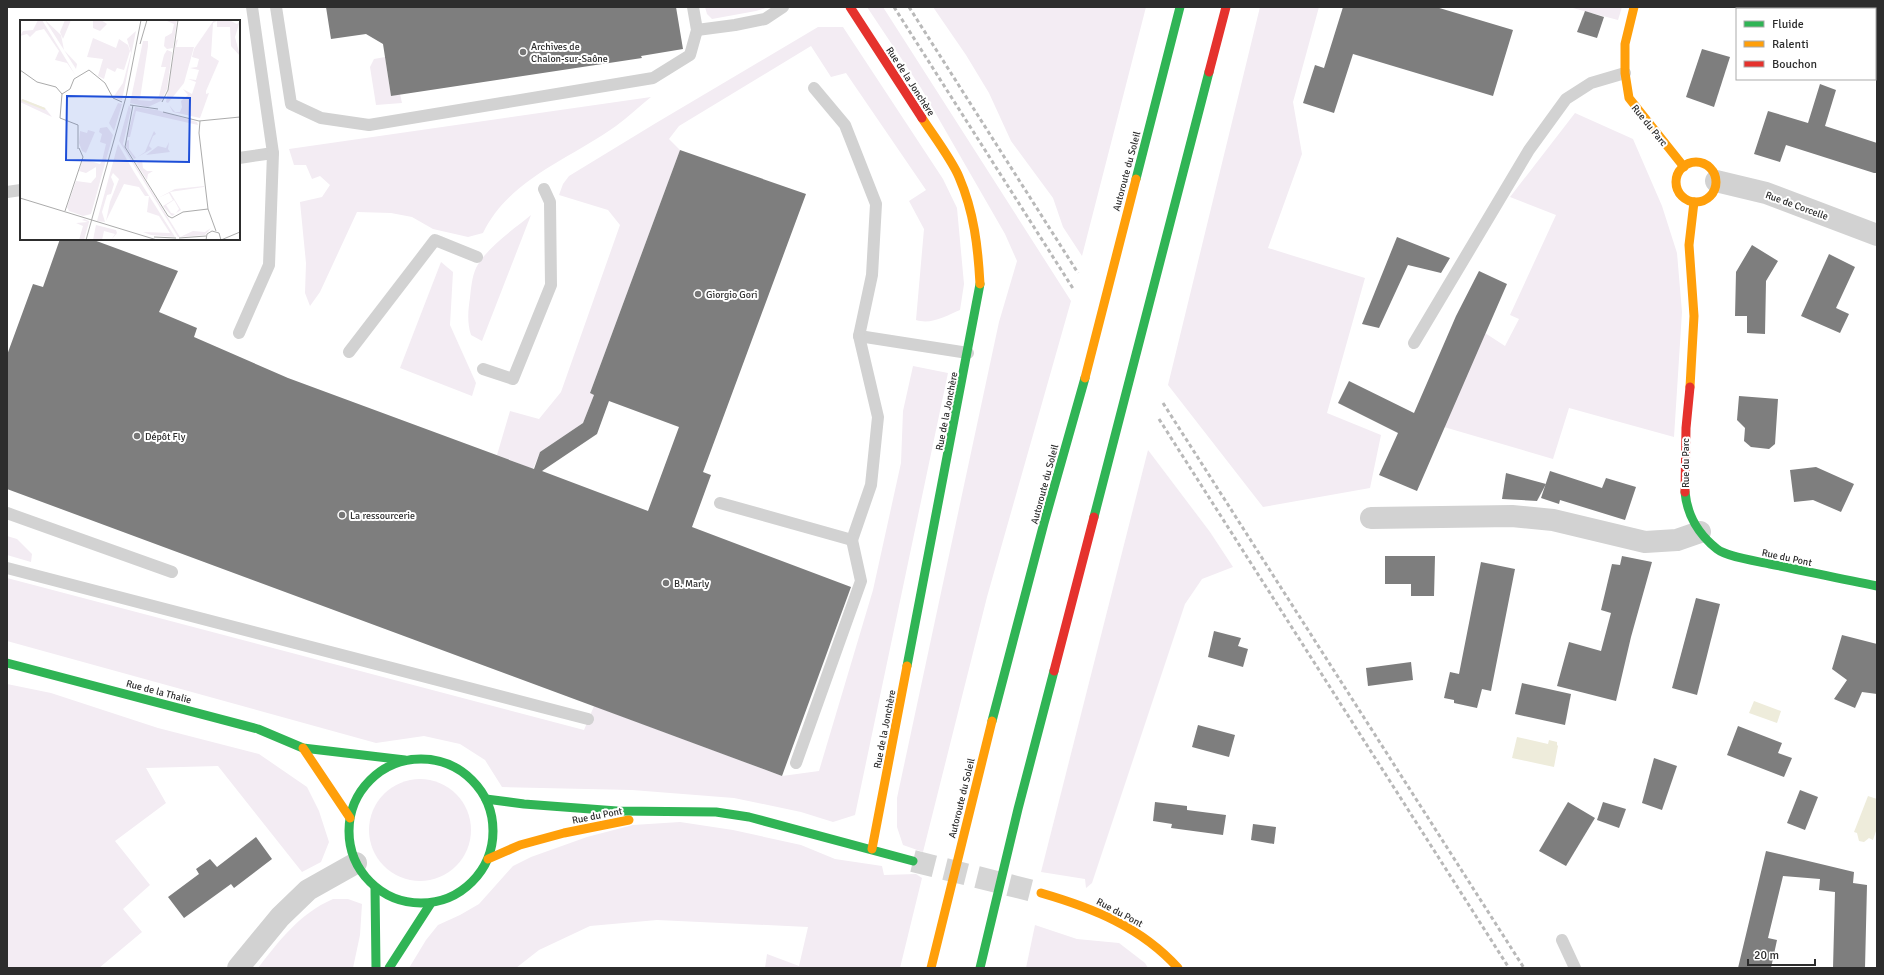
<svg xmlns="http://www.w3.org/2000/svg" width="1884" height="975" viewBox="0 0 1884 975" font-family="Signika,sans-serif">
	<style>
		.green { fill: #f3ecf3 }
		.water { fill: #eeecdb }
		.building { fill: #7e7e7e; fill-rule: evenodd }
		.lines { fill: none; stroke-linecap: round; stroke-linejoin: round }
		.secondary-tunnel { stroke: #d5d5d5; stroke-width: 22; stroke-dasharray: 22 11; stroke-linecap: butt }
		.lane { stroke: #d2d2d2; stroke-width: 12 }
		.street { stroke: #d2d2d2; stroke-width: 22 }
		.fast { stroke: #30b455; stroke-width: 9 }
		.slow { stroke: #ff9f0a; stroke-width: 9 }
		.jam { stroke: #e5322d; stroke-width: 9 }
		.rail { stroke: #b9b9b9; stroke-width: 3; stroke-dasharray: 4 3; stroke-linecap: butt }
		.poi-dot { fill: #767676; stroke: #fff; stroke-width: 1.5 }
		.labels { text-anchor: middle; stroke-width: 4; stroke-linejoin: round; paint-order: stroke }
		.poi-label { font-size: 10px; fill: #2d2d2d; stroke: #fff; text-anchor: start }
		.street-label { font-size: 10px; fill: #2d2d2d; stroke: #fff }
		.inset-river { fill: none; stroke: #eeecdb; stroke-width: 2 }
		.inset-road { fill: none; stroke: #ababab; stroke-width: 1 }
		.view { fill: #1d4ed8; fill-opacity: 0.15; stroke: #1d4ed8; stroke-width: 2 }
		.inset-edge { fill: none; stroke: #2d2d2d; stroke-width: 2 }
	</style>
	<rect width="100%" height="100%" fill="#fff"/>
	<!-- green -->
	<g class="green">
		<path d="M 705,7 L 769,7 L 756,11 L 712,19 L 707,14 Z"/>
		<path d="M 867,7 L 883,7 L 1071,301 L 987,597 L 923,852 L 903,845 L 897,827 L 897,798 L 999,322 L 1017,261 L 1005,234 L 921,88 Z"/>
		<path d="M 933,7 L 1146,7 L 1082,256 L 1063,227 L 1053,198 L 1011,141 L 989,93 L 966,55 Z"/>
		<path d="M 1260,7 L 1319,7 L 1293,102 L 1302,154 L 1268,248 L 1365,278 L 1327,413 L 1381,435 L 1370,488 L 1263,507 L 1168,385 Z"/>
		<path d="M 1569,7 L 1622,7 L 1618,20 Z"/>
		<path d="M 818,27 L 843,27 L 943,179 L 957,208 L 964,284 L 960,310 C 946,316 931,325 916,320 L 924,229 L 909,201 L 926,190 L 846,73 L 831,77 L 811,46 L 679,126 L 669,139 L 680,150 L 590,393 L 594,395 L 583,423 L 540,452 L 533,469 L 497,455 L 510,411 L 539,419 L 561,392 L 620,225 L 608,210 L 559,195 L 563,184 L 569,176 L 656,123 Z"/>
		<path d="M 385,57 L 391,96 L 400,94 L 402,103 L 376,105 L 370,67 L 374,59 Z"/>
		<path d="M 651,97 C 640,106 628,117 616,126 C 570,159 509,179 483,233 L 468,237 L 433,229 L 412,217 L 391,213 L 357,212 L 320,292 L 310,306 L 305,293 L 306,263 L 300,202 L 322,197 L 330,185 L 320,176 L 312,179 L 306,165 L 294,165 L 289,149 Z"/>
		<path d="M 1575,113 L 1633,139 L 1662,206 L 1677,253 L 1682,312 L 1674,437 L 1569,408 L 1553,459 L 1444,427 L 1485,333 L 1505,346 L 1519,319 L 1510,315 L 1556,215 L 1510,197 Z"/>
		<path d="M 531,215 L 482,341 L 471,335 C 467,323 468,310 470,298 C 471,288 472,277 476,268 C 486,248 514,229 531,215 Z"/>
		<path d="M 441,262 L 453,272 L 450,325 L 476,383 L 472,396 L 400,368 Z"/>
		<path d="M 913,366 L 948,373 L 855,815 L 833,822 L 801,812 L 734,798 L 632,790 L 502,787 L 485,760 L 460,744 L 424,736 L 376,743 L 7,641 L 7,578 L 584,730 L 594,706 L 782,776 L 819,771 L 873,590 L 901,463 L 903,411 Z"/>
		<path d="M 1148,450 L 1210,532 L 1233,567 L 1202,579 L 1185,604 L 1092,883 L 1086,888 L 1085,879 L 1041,872 Z"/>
		<path d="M 7,536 L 17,539 L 32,554 L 31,562 L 7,555 Z"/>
		<path d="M 7,684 L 51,693 L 158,728 L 259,754 L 307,787 L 319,811 L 329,842 L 321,862 L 302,872 L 218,766 L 146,768 L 166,803 L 115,841 L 150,885 L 123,909 L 142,932 L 99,968 L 7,968 Z"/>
		<circle cx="420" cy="830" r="51"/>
		<path d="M 680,822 L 733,830 L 801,845 L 835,859 L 882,866 L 884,875 L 916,874 L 922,878 L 900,968 L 765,968 L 767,954 L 799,966 L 808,927 L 657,920 L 590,926 L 539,950 L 516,968 L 409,968 L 426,940 L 438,925 L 460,915 L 479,904 L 513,866 L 531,857 L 587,837 L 633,825 Z"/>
		<path d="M 333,899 L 348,899 L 362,904 L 360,935 L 353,968 L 258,968 C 280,940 299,914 333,899 Z"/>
		<path d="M 1035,925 L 1077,939 L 1119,943 L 1145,963 L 1148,968 L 1026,968 Z"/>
	</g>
	<!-- water -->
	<g class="water">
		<path d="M 1754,701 L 1781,711 L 1777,723 L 1749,713 Z"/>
		<path d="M 1517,737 L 1548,744 L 1549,740 L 1557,742 L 1557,745 L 1558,746 L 1554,767 L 1512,758 Z"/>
		<path d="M 1868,796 L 1877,799 L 1877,828 L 1873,840 L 1869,838 L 1864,842 L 1859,841 L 1857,833 L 1854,832 Z"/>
	</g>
	<!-- building -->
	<g class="building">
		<path d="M 326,7 L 676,7 L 683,49 L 641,56 L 642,58 L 391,96 L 383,44 L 366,34 L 331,39 Z"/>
		<path d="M 1343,7 L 1436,7 L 1513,30 L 1493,96 L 1353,54 L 1334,113 L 1303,103 L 1315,65 L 1324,68 Z"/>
		<path d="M 1585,11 L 1604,17 L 1597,38 L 1577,32 Z"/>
		<path d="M 1702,49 L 1730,57 L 1714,107 L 1686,97 Z"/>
		<path d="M 1820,84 L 1836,90 L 1825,126 L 1877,143 L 1877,173 L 1874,173 L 1786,145 L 1780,162 L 1754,154 L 1768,111 L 1808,123 Z"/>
		<path d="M 680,150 L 806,194 L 703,472 L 711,475 L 692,527 L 851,587 L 782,776 L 7,489 L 7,355 L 33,284 L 43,287 L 60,239 L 91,239 L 178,271 L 159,312 L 197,328 L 194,337 L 288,378 L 534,469 L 540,452 L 583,423 L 594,395 L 590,393 ZM 609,401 L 679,427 L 648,511 L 542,471 L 597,434 Z"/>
		<path d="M 1397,237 L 1450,258 L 1441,273 L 1408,265 L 1379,328 L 1362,324 Z"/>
		<path d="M 1752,245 L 1778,261 L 1766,281 L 1765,334 L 1747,333 L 1747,316 L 1735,316 L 1736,272 Z"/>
		<path d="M 1829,254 L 1855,267 L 1836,308 L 1849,314 L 1840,333 L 1801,316 Z"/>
		<path d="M 1479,271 L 1507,284 L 1417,491 L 1379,475 L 1398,433 L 1338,403 L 1349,381 L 1414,413 L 1456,316 Z"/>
		<path d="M 1739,396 L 1778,399 L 1775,444 L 1769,449 L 1751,447 L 1744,441 L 1745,428 L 1737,420 Z"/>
		<path d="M 1816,467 L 1854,484 L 1841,512 L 1813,500 L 1794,502 L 1790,470 Z"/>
		<path d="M 1550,471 L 1602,488 L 1606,478 L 1636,487 L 1625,520 L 1560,500 L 1559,504 L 1541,498 Z"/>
		<path d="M 1506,473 L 1546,484 L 1537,501 L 1502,499 Z"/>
		<path d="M 1385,556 L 1435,556 L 1434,596 L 1411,596 L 1411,584 L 1385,584 Z"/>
		<path d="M 1622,556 L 1652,562 L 1631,637 L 1616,701 L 1557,686 L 1569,642 L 1601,651 L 1611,613 L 1601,610 L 1612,564 L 1620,565 Z"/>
		<path d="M 1481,562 L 1515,569 L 1491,691 L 1482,689 L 1477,708 L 1454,703 L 1454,700 L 1444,698 L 1450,672 L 1459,674 Z"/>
		<path d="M 1696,598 L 1720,604 L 1697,695 L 1672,688 Z"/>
		<path d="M 1214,631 L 1241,638 L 1238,646 L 1248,649 L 1243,667 L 1208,657 Z"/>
		<path d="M 1842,635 L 1877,644 L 1877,694 L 1862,692 L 1855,708 L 1834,699 L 1847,680 L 1832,669 Z"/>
		<path d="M 1411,662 L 1413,680 L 1368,686 L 1366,668 Z"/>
		<path d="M 1522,683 L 1571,694 L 1565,725 L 1515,714 Z"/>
		<path d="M 1198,725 L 1235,735 L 1229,757 L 1192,747 Z"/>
		<path d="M 1738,726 L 1782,743 L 1778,753 L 1792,758 L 1784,777 L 1727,755 Z"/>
		<path d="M 1654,758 L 1677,766 L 1662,810 L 1642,803 Z"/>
		<path d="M 1800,790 L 1818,797 L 1805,830 L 1787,823 Z"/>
		<path d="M 1155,802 L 1187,806 L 1187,810 L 1226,815 L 1223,835 L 1171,828 L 1172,824 L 1153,821 Z"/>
		<path d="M 1568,802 L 1595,818 L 1566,866 L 1539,851 Z"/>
		<path d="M 1603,802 L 1626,809 L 1619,828 L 1597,820 Z"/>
		<path d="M 1253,824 L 1276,827 L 1274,844 L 1251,840 Z"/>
		<path d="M 256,837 L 272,859 L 234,888 L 231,884 L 184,918 L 168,897 L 199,874 L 196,869 L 210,859 L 217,867 Z"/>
		<path d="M 1766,851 L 1854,872 L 1853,883 L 1867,885 L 1865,968 L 1833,968 L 1835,892 L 1819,890 L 1820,879 L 1783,876 L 1768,938 L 1777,940 L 1771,968 L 1738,968 Z"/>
	</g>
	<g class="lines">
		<!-- secondary-tunnel -->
		<path class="secondary-tunnel" d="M 913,861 L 1041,893"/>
		<!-- lane -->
		<g class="lane">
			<path d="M 276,7 L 291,104 L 321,118 L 369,125 L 653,78 L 690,55 L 697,30 L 693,7"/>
			<path d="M 697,30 L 735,25 L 765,19 L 783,7"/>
			<path d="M 814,88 L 845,125 L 876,204 L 872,275 L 859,336 L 968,353"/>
			<path d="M 239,158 L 273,153 L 252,7"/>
			<path d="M 7,192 L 21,190"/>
			<path d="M 239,333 L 269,265 L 273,153"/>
			<path d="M 1414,343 L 1529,150 L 1566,99 L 1591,83 L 1625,73"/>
			<path d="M 349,352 L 435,240 L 477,257"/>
			<path d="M 483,369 L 513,379 L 551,285 L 550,202 L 544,189"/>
			<path d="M 720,503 L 852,540 L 871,485 L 878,417 L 859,336"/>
			<path d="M 7,513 L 172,572"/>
			<path d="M 7,568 L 588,719"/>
			<path d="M 796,763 L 861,581 L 852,540"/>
			<path d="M 1562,940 L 1575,968"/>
		</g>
		<!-- street -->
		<g class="street">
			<path d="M 1852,7 L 1857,9"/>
			<path d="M 1875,15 L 1877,16"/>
			<path d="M 1716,181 L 1766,193 L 1877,235"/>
			<path d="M 1371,518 L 1512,516 L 1553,520 L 1645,542 L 1677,540 L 1700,532"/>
			<path d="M 238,968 L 280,917 L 308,890 L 356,863"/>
		</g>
		<!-- fast -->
		<g class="fast">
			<path d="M 1136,179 L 1180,7"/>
			<path d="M 1685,492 C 1687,515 1699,535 1717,549 C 1727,557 1757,561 1770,564 C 1805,571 1841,579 1877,586"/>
			<path d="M 1094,517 L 1209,72"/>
			<path d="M 7,663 L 258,729 L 303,748 L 405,760"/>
			<path d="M 907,666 L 980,284"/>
			<path d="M 992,721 L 1044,523 L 1085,378"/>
			<circle cx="421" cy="831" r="72"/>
			<path d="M 486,799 L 524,804 L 617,811 L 716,812 L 749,817 L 913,861"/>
			<path d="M 375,887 L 376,968"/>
			<path d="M 389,968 L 431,903"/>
			<path d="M 980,968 L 1018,809 L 1054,671"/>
		</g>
		<!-- slow -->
		<g class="slow">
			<path d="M 1634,7 L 1625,44 L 1625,73 L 1629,98 L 1684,167"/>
			<path d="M 922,118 C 933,135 952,160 959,177 C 974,212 978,247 980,284"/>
			<circle cx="1696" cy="182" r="20"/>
			<path d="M 1085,378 L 1136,179"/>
			<path d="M 1690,387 L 1694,316 L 1689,245 L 1694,202"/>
			<path d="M 303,748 L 350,818"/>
			<path d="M 872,849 L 907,666"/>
			<path d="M 488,859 L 520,845 L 564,833 L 629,820"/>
			<path d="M 1041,893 C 1093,908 1141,927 1178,968"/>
			<path d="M 931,968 L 992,721"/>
		</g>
		<!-- jam -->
		<g class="jam">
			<path d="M 850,7 L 922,118"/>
			<path d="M 1209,72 L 1226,7"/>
			<path d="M 1685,492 L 1686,428 L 1690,387"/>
			<path d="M 1054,671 L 1094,517"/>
		</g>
		<!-- rail -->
		<g class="rail">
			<path d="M 894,7 L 1074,290"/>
			<path d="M 909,7 L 1078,273"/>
			<path d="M 1163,403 L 1524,968"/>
			<path d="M 1159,419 L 1509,968"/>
		</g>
	</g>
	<!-- markers -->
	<g class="poi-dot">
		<circle cx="523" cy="52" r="4"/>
		<circle cx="698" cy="294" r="4"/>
		<circle cx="137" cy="436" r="4"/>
		<circle cx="342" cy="515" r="4"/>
		<circle cx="666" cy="583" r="4"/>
	</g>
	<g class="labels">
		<!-- poi labels -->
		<g class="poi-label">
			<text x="531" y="50">Archives de<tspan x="531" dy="12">Chalon-sur-Saône</tspan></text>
			<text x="706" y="298">Giorgio Gori</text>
			<text x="145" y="440">Dépôt Fly</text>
			<text x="350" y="519">La ressourcerie</text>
			<text x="674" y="587">B. Marly</text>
		</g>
		<!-- street labels -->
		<g class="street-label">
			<text transform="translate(911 81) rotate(57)" y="4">Rue de la Jonchère</text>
			<text transform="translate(1650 125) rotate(51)" y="4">Rue du Parc</text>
			<text transform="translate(1126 171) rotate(-75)" y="4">Autoroute du Soleil</text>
			<text transform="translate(1797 205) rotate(20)" y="4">Rue de Corcelle</text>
			<text transform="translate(946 411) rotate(-79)" y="4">Rue de la Jonchère</text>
			<text transform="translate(1685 463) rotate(-90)" y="4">Rue du Parc</text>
			<text transform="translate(1044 484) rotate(-75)" y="4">Autoroute du Soleil</text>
			<text transform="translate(1787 557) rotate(12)" y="4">Rue du Pont</text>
			<text transform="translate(159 691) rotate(15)" y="4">Rue de la Thalie</text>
			<text transform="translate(884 729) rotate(-79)" y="4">Rue de la Jonchère</text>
			<text transform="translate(961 798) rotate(-76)" y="4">Autoroute du Soleil</text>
			<text transform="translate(597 815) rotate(-11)" y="4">Rue du Pont</text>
			<text transform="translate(1120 912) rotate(28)" y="4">Rue du Pont</text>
		</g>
	</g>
	<!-- overview -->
	<g transform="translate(20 20)">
		<rect width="220" height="220" fill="#fff"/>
		<path d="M 18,0 L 22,0 L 56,56 L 47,43 L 35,40 L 39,31 L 24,9 L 16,11 L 10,17 L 7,14 L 0,16 L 3,11 L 13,10 ZM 25,0 L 41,15 L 44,30 L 57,44 L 56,49 ZM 45,0 L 51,0 L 43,19 L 40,12 ZM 73,0 L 81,0 L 87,4 L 80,11 L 73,8 ZM 157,0 L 153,28 L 147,29 L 144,26 L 145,17 L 152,13 L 154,4 L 147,1 ZM 194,0 L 209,0 L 217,4 L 220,1 L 215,17 L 220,36 L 211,26 L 210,7 L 197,7 L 197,1 L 193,3 L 191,36 L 199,41 L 186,71 L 186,74 L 189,73 L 180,98 L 153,92 L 149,85 L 155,92 L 160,92 L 162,87 L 161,81 L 168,75 L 163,69 L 172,74 L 176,62 L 168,59 L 176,60 L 179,50 L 170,48 L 177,47 L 179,39 L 172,37 L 174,29 ZM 116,11 L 102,80 L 97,79 L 94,76 L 103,63 L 111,33 L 107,19 ZM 73,18 L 96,28 L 99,19 L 108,25 L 110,31 L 104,50 L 97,48 L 95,52 L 87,48 L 84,59 L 78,56 L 83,39 L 67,37 ZM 158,19 L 156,27 L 174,27 L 164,63 L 148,83 L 146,82 L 156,21 ZM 123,21 L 128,21 L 128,26 L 120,79 L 117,80 L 131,81 L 139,76 L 146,47 L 141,47 L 144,35 L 147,30 L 152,32 L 147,69 L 141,81 L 128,87 L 110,83 ZM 2,79 L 25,88 L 32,97 L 0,82 ZM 98,83 L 102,84 L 94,111 L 89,103 ZM 109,85 L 111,89 L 103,124 L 109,135 L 160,217 L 173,211 L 185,212 L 191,208 L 185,215 L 158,217 L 99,121 ZM 115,87 L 137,90 L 177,102 L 178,105 L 116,91 L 110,117 L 107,117 ZM 87,107 L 93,115 L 71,194 L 63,196 L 49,191 L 47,187 L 56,161 L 71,163 L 76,157 L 76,147 L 66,153 L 59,151 L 63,139 L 80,144 L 82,141 L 86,124 L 80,122 L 82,114 L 79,112 L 80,108 ZM 68,110 L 75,112 L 66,133 L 62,131 L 59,123 L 60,111 L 67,113 ZM 134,111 L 136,114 L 133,116 L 129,126 L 132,129 L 114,139 L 106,127 L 106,121 L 109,120 L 109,129 L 116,138 L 125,132 ZM 149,122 L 148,129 L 150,132 L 126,135 L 138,126 L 146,128 ZM 98,124 L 114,152 L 155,217 L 131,215 L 123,212 L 150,213 L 139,196 L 127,192 L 129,176 L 125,176 L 119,167 L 104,164 L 86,201 L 90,182 L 99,159 L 93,153 L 91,157 L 94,164 L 91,174 L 87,175 L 82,192 L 85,202 L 77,201 ZM 122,140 L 123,148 L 127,151 L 133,151 L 128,154 L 127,160 L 116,143 ZM 184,166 L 184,167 L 150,172 L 161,190 L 156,193 L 159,189 L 154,180 L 148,184 L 146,185 L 151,193 L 155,194 L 152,196 L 143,186 L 153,180 L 149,173 L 138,178 L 155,169 ZM 64,199 L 69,201 L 69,202 L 64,220 L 59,220 L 63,206 L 56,203 L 68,202 L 62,200 ZM 76,205 L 96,210 L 97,213 L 91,220 L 95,214 L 84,211 L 82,220 L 73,220 Z" fill="#f3ecf3"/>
		<path class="inset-river" d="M 2,80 L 25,89"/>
		<path class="inset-road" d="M 120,24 L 127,0M 0,50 L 17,62 L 36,67 L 42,74M 42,74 L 50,69 L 54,59 L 69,50 L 85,63 L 93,78 L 102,82M 42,74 L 40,98 L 58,105 L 58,127M 142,82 L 148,70 L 158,0M 110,85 L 138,89M 113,85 L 105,127 L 148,196 L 152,198 L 163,192 L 188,189M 143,92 L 179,101 L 220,97M 180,101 L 179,113 L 188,189 L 196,211M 0,178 L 137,220M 45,191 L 63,137 L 59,128 L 57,128M 134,217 L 156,218M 159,218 L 186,216M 66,220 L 106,77 L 121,0M 186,220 L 187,214 L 192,211 L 199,213 L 201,220 L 220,212"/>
		<path class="view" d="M 47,76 L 170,78 L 169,142 L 46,140 Z"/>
		<rect width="220" height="220" class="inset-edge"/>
	</g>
	<!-- border -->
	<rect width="1884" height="975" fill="none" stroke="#2d2d2d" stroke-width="16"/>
	<!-- legend -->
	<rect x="1736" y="8" width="140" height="72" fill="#ffffff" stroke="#ababab"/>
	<rect x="1744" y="21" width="20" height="6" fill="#30b455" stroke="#ababab"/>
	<text x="1772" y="28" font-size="12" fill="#2d2d2d">Fluide</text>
	<rect x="1744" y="41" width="20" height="6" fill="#ff9f0a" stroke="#ababab"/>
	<text x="1772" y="48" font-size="12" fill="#2d2d2d">Ralenti</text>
	<rect x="1744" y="61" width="20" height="6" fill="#e5322d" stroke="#ababab"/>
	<text x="1772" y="68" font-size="12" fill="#2d2d2d">Bouchon</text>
	<!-- scale -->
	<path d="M1748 959v6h67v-6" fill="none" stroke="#2d2d2d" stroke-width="2"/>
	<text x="1754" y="959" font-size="12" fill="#2d2d2d" stroke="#ffffff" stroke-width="3" paint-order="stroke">20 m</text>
</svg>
